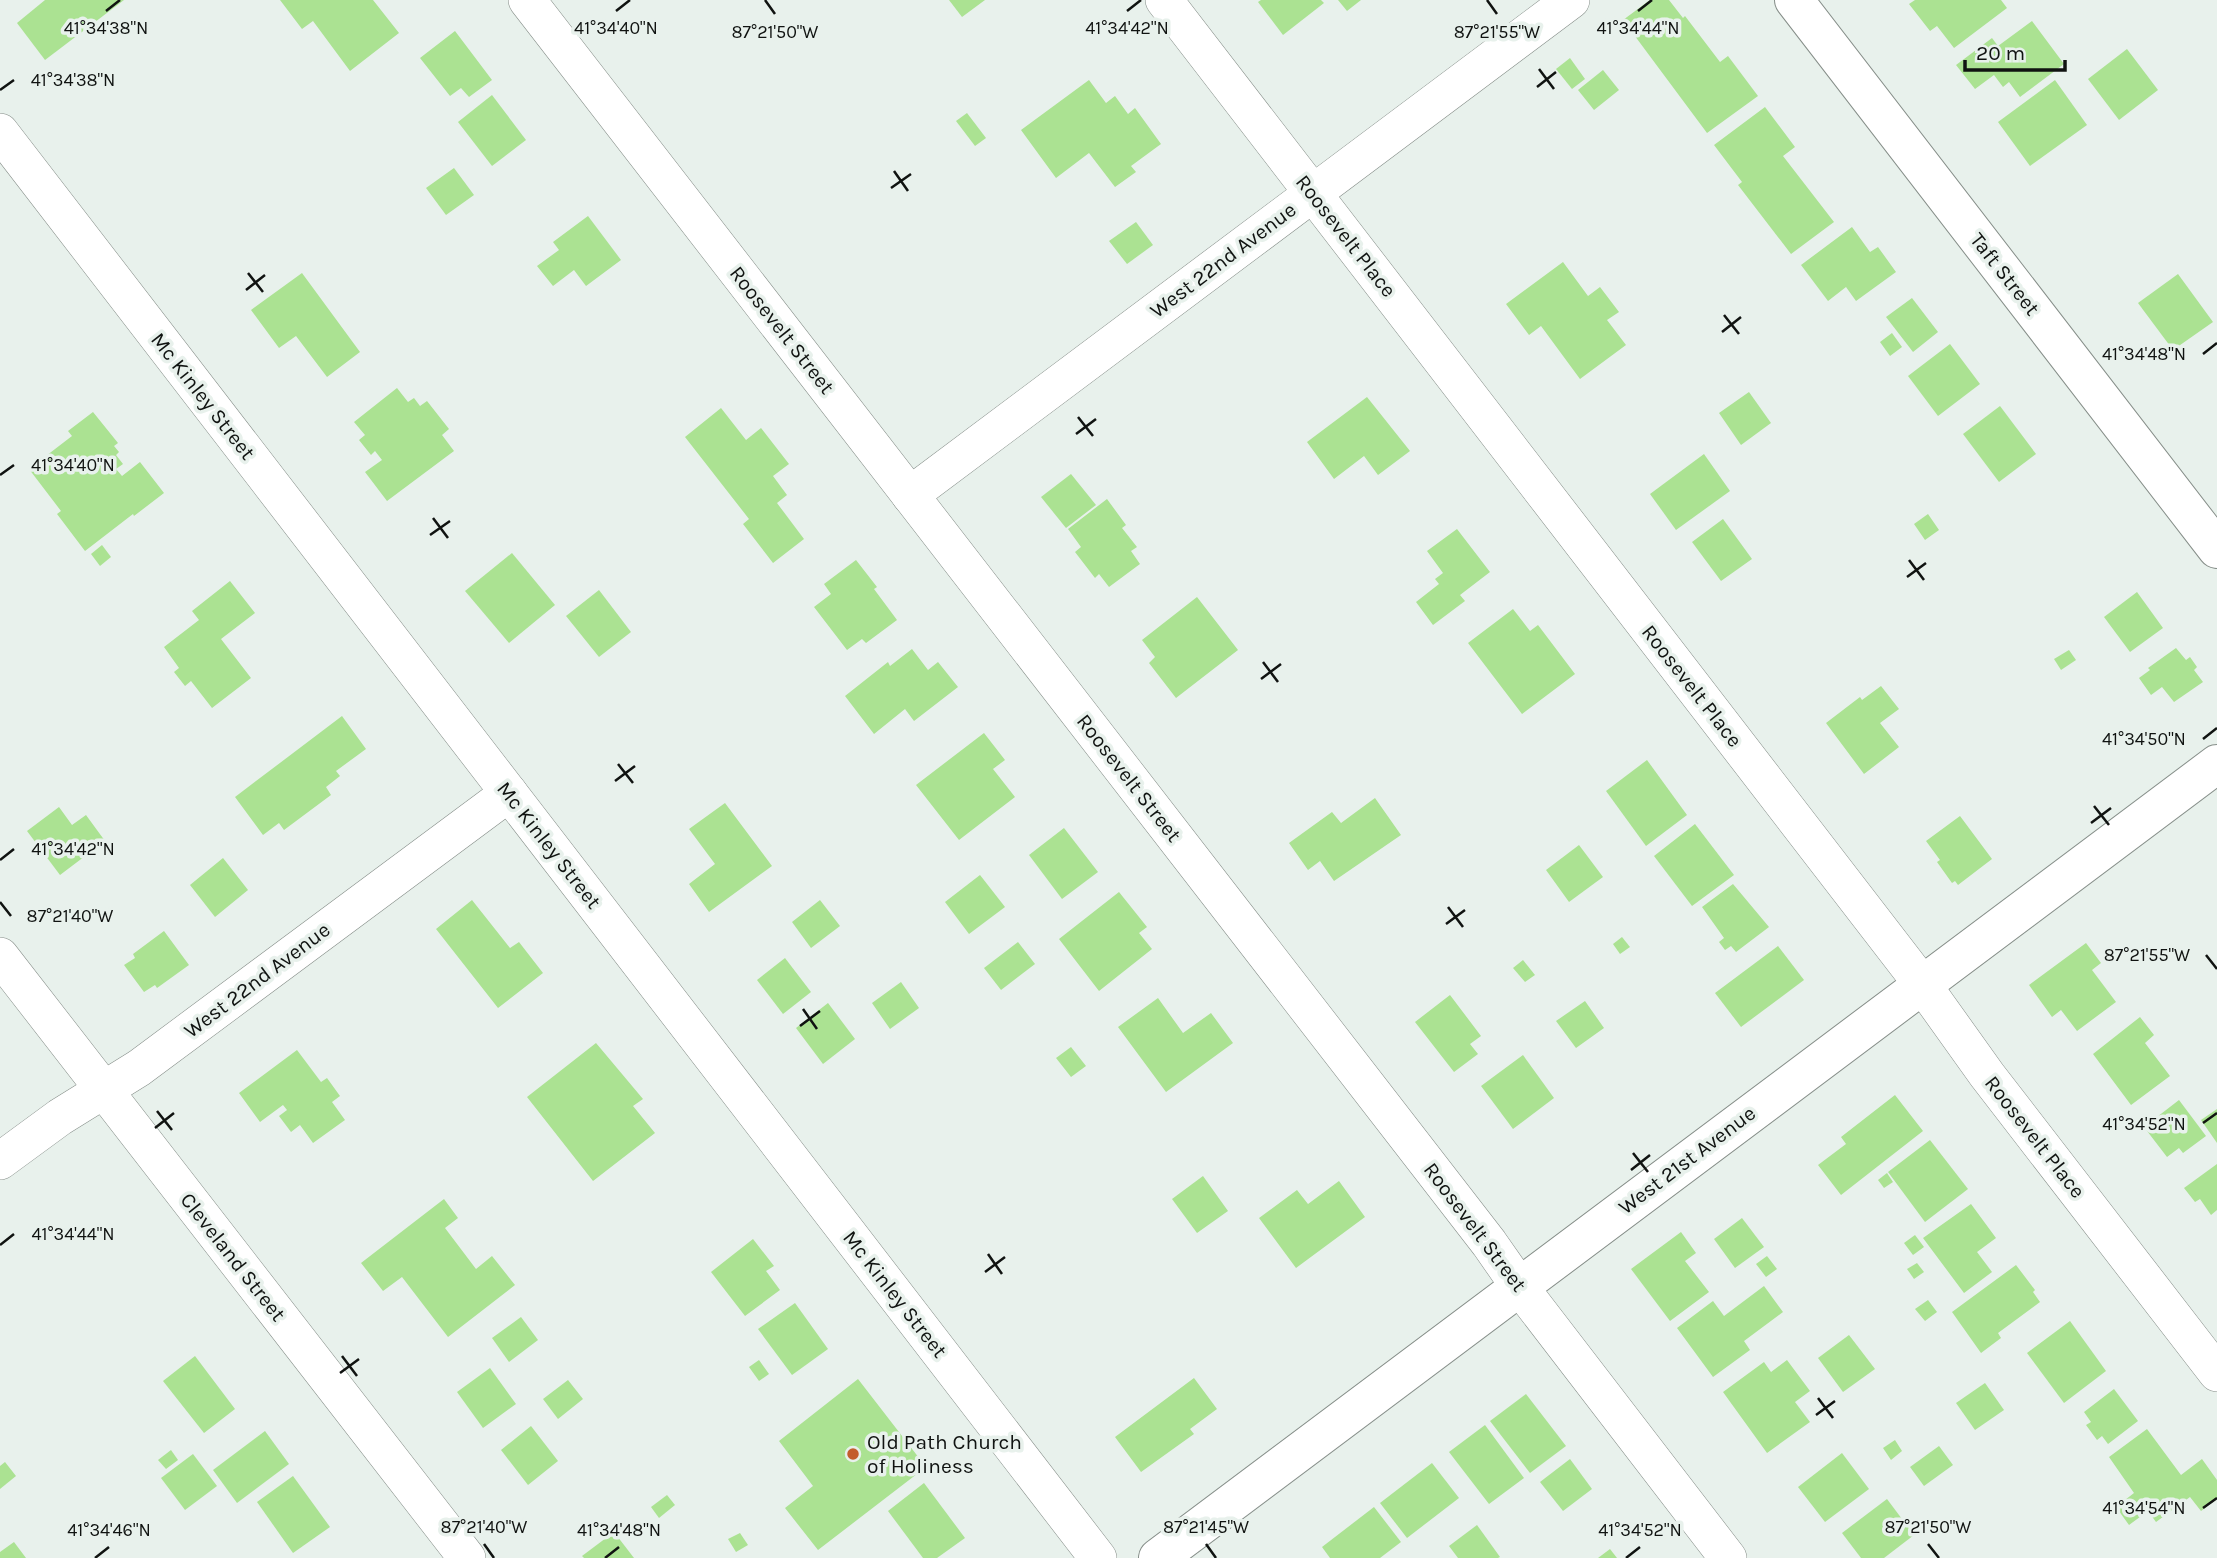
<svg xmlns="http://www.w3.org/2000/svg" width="2217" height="1558" viewBox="0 0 2217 1558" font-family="Karla,sans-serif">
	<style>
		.building { fill: #abe292 }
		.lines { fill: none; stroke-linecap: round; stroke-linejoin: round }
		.street-casing { stroke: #868e89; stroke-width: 38 }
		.secondary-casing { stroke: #868e89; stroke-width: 40 }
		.street { stroke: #fff; stroke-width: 37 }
		.secondary { stroke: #fff; stroke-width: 38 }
		.ticks { fill: none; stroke: #101311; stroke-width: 2.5 }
		.poi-dot { fill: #c35d2d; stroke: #e8f1ec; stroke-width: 2.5 }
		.labels { text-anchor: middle; stroke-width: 7; stroke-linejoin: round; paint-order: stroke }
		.street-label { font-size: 21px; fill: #101311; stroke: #e8f1ec }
		.poi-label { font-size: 21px; fill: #101311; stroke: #e8f1ec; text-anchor: start }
		.ticks-label { font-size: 18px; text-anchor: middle; fill: #101311; stroke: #e8f1ec; stroke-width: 7; stroke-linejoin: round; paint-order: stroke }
	</style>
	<rect width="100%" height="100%" fill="#e8f1ec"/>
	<!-- building -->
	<g class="building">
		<path d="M 45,0 L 124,0 L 45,60 L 17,23 Z"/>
		<path d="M 280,0 L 373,0 L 399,33 L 350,71 L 313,21 L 302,29 Z"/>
		<path d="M 949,0 L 985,0 L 962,17 Z"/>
		<path d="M 1261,0 L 1321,0 L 1324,3 L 1283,35 L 1258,2 Z"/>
		<path d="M 1338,0 L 1361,0 L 1347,11 Z"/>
		<path d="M 1650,0 L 1669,0 L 1683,18 L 1685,16 L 1720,62 L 1728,56 L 1758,96 L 1707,133 L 1623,20 Z"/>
		<path d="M 1915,0 L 2001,0 L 2007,8 L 1954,48 L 1937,26 L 1930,31 L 1909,4 Z"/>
		<path d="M 2032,21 L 2064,64 L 2020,97 L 2009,82 L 2003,87 L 1994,75 L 1975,89 L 1956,65 L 1992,38 L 1998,46 Z"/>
		<path d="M 455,31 L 492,80 L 469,97 L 461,88 L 450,96 L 420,58 Z"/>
		<path d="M 2127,49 L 2158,90 L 2119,120 L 2088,79 Z"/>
		<path d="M 1570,58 L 1585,79 L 1572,89 L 1556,69 Z"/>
		<path d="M 1603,70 L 1619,90 L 1594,110 L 1578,90 Z"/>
		<path d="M 1089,80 L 1106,103 L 1115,96 L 1128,114 L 1135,108 L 1161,144 L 1131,166 L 1136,172 L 1115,187 L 1089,153 L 1056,178 L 1021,130 Z"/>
		<path d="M 2055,80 L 2087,125 L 2030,166 L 1998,122 Z"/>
		<path d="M 492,95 L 526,140 L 492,166 L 458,122 Z"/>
		<path d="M 1765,107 L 1795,147 L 1783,156 L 1834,222 L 1791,254 L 1738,185 L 1742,182 L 1714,145 Z"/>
		<path d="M 967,113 L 986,138 L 975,146 L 956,121 Z"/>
		<path d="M 454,168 L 474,195 L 446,215 L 426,188 Z"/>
		<path d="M 588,216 L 621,260 L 586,286 L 574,270 L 553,286 L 537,266 L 559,250 L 553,242 Z"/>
		<path d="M 1136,222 L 1153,245 L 1127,264 L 1109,241 Z"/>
		<path d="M 1852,227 L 1870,252 L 1878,247 L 1896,272 L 1856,301 L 1846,287 L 1828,301 L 1801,265 Z"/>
		<path d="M 1563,262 L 1588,296 L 1600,287 L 1619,312 L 1607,320 L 1626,345 L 1580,379 L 1541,326 L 1529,335 L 1506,304 Z"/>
		<path d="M 302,273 L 360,352 L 327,377 L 296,336 L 279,348 L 251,310 Z"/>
		<path d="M 2178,274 L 2213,322 L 2173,350 L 2138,303 Z"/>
		<path d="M 1912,298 L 1938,332 L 1913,352 L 1886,317 Z"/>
		<path d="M 1892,333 L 1902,347 L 1890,356 L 1880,342 Z"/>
		<path d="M 1950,344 L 1980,384 L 1938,416 L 1908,376 Z"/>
		<path d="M 397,388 L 408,402 L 414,398 L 420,406 L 427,401 L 449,429 L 442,435 L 454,451 L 387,501 L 365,472 L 382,460 L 375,451 L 371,455 L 359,440 L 365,435 L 354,422 Z"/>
		<path d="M 1749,392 L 1771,423 L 1741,445 L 1719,413 Z"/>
		<path d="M 1367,397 L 1410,451 L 1378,475 L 1364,456 L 1334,479 L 1307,442 Z"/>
		<path d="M 2000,406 L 2036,454 L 1999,482 L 1963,434 Z"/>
		<path d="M 721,408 L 746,440 L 761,428 L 789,464 L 773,476 L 787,495 L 777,503 L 804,539 L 773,563 L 743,524 L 749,519 L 685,437 Z"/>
		<path d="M 93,412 L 118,443 L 114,446 L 119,452 L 116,455 L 123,464 L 116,469 L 122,476 L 140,462 L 164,493 L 134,516 L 133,514 L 85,551 L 57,514 L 61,511 L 29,469 L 72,436 L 68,431 Z"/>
		<path d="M 1704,454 L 1730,491 L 1676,530 L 1650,494 Z"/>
		<path d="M 1071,474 L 1096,505 L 1066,528 L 1041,497 Z"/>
		<path d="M 1107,499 L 1126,525 L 1122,528 L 1137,547 L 1131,551 L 1140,564 L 1109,587 L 1099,574 L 1095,578 L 1075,552 L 1081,547 L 1068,529 Z"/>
		<path d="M 1928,514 L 1939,530 L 1925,540 L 1914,524 Z"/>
		<path d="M 1723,519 L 1752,559 L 1721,581 L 1692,542 Z"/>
		<path d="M 1457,529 L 1490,572 L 1460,595 L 1465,601 L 1433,625 L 1416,602 L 1439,584 L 1435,579 L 1443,573 L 1427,551 Z"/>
		<path d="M 102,545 L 111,557 L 100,566 L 91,554 Z"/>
		<path d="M 512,553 L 555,605 L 509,643 L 465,591 Z"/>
		<path d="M 856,560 L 877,587 L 874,589 L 897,620 L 866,643 L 862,639 L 847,650 L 814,607 L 831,594 L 824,584 Z"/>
		<path d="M 230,581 L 255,613 L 221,639 L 251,678 L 212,708 L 191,681 L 185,686 L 174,672 L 179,668 L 164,647 L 199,620 L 192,611 Z"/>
		<path d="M 599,590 L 631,632 L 599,657 L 566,616 Z"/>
		<path d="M 2137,592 L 2163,628 L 2130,652 L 2104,617 Z"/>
		<path d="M 1197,597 L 1238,650 L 1176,698 L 1149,663 L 1155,657 L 1142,640 Z"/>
		<path d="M 1513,609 L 1530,631 L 1538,625 L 1575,674 L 1522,714 L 1468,643 Z"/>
		<path d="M 2176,648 L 2186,660 L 2190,657 L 2197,667 L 2194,670 L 2203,682 L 2174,702 L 2162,687 L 2151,695 L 2139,678 L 2150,670 L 2148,668 Z"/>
		<path d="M 912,649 L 928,670 L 938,662 L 958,687 L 914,721 L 905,709 L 874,734 L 845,696 L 888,662 L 890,666 Z"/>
		<path d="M 2069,650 L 2076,660 L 2061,670 L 2054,659 Z"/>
		<path d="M 1881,686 L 1899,709 L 1880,723 L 1899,747 L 1864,774 L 1826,723 L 1860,697 L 1862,700 Z"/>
		<path d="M 342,716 L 366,749 L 336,771 L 340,776 L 326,787 L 331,795 L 284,830 L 279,823 L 263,835 L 235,797 Z"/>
		<path d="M 984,733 L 1005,760 L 993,769 L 1015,797 L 959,840 L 916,785 Z"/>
		<path d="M 1647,760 L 1687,815 L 1646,846 L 1606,791 Z"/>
		<path d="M 1375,798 L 1401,835 L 1334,881 L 1320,861 L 1308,870 L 1289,843 L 1332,812 L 1341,823 Z"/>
		<path d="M 725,803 L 772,866 L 709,912 L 689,884 L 715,864 L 689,829 Z"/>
		<path d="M 59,807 L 72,825 L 86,815 L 105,841 L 60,875 L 27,831 Z"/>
		<path d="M 1960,816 L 1992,859 L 1958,885 L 1955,881 L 1952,883 L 1937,862 L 1940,860 L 1926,841 Z"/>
		<path d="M 1695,824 L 1734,875 L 1692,906 L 1654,856 Z"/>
		<path d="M 1064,828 L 1098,872 L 1062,899 L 1029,855 Z"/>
		<path d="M 1579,845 L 1603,877 L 1569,902 L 1546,870 Z"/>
		<path d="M 223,858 L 248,890 L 215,917 L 190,885 Z"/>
		<path d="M 980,875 L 1005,907 L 969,934 L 945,902 Z"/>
		<path d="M 1733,884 L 1769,927 L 1736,952 L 1731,946 L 1725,950 L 1719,942 L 1724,938 L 1702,907 Z"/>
		<path d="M 1119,892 L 1147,927 L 1139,933 L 1152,949 L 1099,991 L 1059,939 Z"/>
		<path d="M 472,900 L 510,948 L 519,942 L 543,973 L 498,1008 L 436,929 Z"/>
		<path d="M 820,900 L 840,926 L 811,948 L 792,922 Z"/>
		<path d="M 164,931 L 189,965 L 157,988 L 155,985 L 144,992 L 124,965 L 135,958 L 133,954 Z"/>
		<path d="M 1622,937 L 1630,947 L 1620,954 L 1613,944 Z"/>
		<path d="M 1018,942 L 1035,964 L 1001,990 L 984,968 Z"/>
		<path d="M 2086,943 L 2101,963 L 2092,970 L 2116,1002 L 2077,1031 L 2061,1010 L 2052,1017 L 2029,985 Z"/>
		<path d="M 1778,946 L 1804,980 L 1741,1027 L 1715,993 Z"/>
		<path d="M 785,958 L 811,992 L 783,1014 L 757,980 Z"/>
		<path d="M 1523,960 L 1535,975 L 1525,982 L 1513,968 Z"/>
		<path d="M 901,982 L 919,1008 L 890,1029 L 872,1003 Z"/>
		<path d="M 1450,995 L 1481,1036 L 1470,1044 L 1478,1054 L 1454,1072 L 1415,1022 Z"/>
		<path d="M 1158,998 L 1183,1033 L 1211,1013 L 1233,1043 L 1166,1092 L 1118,1027 Z"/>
		<path d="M 1585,1001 L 1604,1028 L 1576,1048 L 1556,1021 Z"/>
		<path d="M 828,1003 L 855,1039 L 823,1064 L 796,1028 Z"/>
		<path d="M 2140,1017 L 2154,1035 L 2145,1043 L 2170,1076 L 2131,1105 L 2093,1054 Z"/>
		<path d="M 596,1043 L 643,1099 L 633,1106 L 655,1133 L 593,1181 L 527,1097 Z"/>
		<path d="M 1071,1047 L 1086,1066 L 1071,1077 L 1056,1058 Z"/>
		<path d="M 297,1050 L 321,1082 L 327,1078 L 340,1096 L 332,1102 L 345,1120 L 313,1143 L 300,1125 L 291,1132 L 279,1116 L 287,1110 L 283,1105 L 260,1122 L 239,1093 Z"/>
		<path d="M 1523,1055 L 1554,1098 L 1513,1129 L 1481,1086 Z"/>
		<path d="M 1895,1095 L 1923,1131 L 1841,1195 L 1818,1165 L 1846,1144 L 1841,1137 Z"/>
		<path d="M 2179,1100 L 2206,1136 L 2183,1153 L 2179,1148 L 2167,1157 L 2144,1127 Z"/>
		<path d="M 2217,1109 L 2217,1143 L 2201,1120 Z"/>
		<path d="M 1930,1140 L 1968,1189 L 1925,1222 L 1888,1172 Z"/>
		<path d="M 2217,1164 L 2217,1210 L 2211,1215 L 2200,1199 L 2195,1202 L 2184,1188 Z"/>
		<path d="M 1887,1173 L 1893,1182 L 1884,1188 L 1878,1180 Z"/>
		<path d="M 1203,1176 L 1228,1211 L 1197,1233 L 1172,1199 Z"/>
		<path d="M 1339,1181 L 1365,1217 L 1296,1268 L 1259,1218 L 1297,1190 L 1308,1204 Z"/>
		<path d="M 444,1199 L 458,1218 L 445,1228 L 476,1269 L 492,1256 L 515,1285 L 448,1337 L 402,1277 L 383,1291 L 361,1263 Z"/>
		<path d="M 1971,1204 L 1996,1238 L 1977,1252 L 1992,1272 L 1964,1293 L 1923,1238 Z"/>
		<path d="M 1742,1218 L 1764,1247 L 1735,1268 L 1714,1239 Z"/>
		<path d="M 1681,1232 L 1696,1253 L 1685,1261 L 1709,1292 L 1670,1321 L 1631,1269 Z"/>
		<path d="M 1915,1235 L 1924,1247 L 1913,1255 L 1904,1243 Z"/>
		<path d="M 753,1239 L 774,1266 L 766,1271 L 780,1290 L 745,1316 L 711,1272 Z"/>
		<path d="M 1767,1256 L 1777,1269 L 1766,1277 L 1756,1264 Z"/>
		<path d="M 1917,1263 L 1924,1272 L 1914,1279 L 1907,1269 Z"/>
		<path d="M 2016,1265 L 2035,1290 L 2033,1292 L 2040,1302 L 1998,1333 L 2001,1338 L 1981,1353 L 1952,1312 Z"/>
		<path d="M 1764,1286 L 1783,1312 L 1744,1341 L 1750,1350 L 1713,1377 L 1677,1328 L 1713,1301 L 1724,1316 Z"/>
		<path d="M 1928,1300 L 1937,1312 L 1925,1321 L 1915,1309 Z"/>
		<path d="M 795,1303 L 828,1349 L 792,1375 L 758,1329 Z"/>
		<path d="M 521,1317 L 538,1340 L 509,1362 L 492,1338 Z"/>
		<path d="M 2070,1321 L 2106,1371 L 2064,1403 L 2027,1353 Z"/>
		<path d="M 1849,1335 L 1875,1369 L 1843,1392 L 1818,1358 Z"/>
		<path d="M 195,1356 L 235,1409 L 204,1433 L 163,1381 Z"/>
		<path d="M 759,1360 L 769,1374 L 759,1381 L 749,1367 Z"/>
		<path d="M 1787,1360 L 1810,1391 L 1795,1402 L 1810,1422 L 1767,1453 L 1723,1392 L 1764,1362 L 1771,1372 Z"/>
		<path d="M 490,1368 L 516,1404 L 483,1428 L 457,1392 Z"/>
		<path d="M 1194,1378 L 1217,1409 L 1190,1429 L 1194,1434 L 1141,1472 L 1115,1437 Z"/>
		<path d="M 858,1379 L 926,1467 L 818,1550 L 785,1508 L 813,1486 L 779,1441 Z"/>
		<path d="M 568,1380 L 583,1399 L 558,1419 L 543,1399 Z"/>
		<path d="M 1985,1383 L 2004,1410 L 1975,1430 L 1956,1403 Z"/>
		<path d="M 2114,1389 L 2138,1421 L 2108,1444 L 2102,1436 L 2097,1440 L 2086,1425 L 2091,1422 L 2084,1412 Z"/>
		<path d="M 1526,1394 L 1566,1446 L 1530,1473 L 1490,1421 Z"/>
		<path d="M 1485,1425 L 1524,1478 L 1489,1504 L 1449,1452 Z"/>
		<path d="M 531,1426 L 558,1461 L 528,1485 L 501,1450 Z"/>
		<path d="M 2147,1429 L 2181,1475 L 2202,1459 L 2217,1480 L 2217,1499 L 2201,1511 L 2190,1497 L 2156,1522 L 2148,1511 L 2129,1525 L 2116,1507 L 2134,1493 L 2109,1457 Z"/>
		<path d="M 265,1431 L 289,1464 L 237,1503 L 213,1470 Z"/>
		<path d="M 1895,1440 L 1902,1451 L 1891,1460 L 1883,1448 Z"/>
		<path d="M 1939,1446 L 1953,1465 L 1924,1486 L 1910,1467 Z"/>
		<path d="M 171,1450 L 178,1460 L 166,1469 L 158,1460 Z"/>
		<path d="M 1842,1453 L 1869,1489 L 1825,1522 L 1798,1487 Z"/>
		<path d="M 193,1454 L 217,1486 L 185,1510 L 161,1478 Z"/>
		<path d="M 1570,1459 L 1592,1489 L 1563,1511 L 1540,1482 Z"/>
		<path d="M 5,1462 L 16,1476 L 0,1489 L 0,1466 Z"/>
		<path d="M 1432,1463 L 1459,1498 L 1407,1538 L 1380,1503 Z"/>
		<path d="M 293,1476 L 330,1527 L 293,1553 L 257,1502 Z"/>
		<path d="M 924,1483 L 965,1538 L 937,1558 L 923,1558 L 888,1511 Z"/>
		<path d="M 667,1495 L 675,1505 L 659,1518 L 651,1507 Z"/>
		<path d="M 1887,1499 L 1914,1535 L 1884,1558 L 1861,1558 L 1842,1533 Z"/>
		<path d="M 1374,1507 L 1401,1542 L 1380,1558 L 1330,1558 L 1322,1547 Z"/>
		<path d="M 1477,1525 L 1500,1557 L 1498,1558 L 1458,1558 L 1449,1546 Z"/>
		<path d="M 614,1532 L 634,1558 L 584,1558 L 582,1556 Z"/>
		<path d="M 740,1533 L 748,1545 L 736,1552 L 728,1539 Z"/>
		<path d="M 14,1542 L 26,1558 L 0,1558 L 0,1552 Z"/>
		<path d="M 1610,1549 L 1617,1558 L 1598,1558 Z"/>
	</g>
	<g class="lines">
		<defs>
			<g id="street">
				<path d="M 527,0 L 1489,1243 L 1519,1286 L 1728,1558"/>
				<path d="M 1164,0 L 1922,984 L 1987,1075 L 2217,1373"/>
				<path d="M 0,132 L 1098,1558"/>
				<path d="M 910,495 L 1571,0"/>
				<path d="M 0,956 L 467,1558"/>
				<path d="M 0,1161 L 60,1117 L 139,1068 L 509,793"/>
			</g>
			<g id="secondary">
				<path d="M 1794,0 L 2217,549"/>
				<path d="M 1158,1558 L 2217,764"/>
			</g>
		</defs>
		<!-- street casing -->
		<use href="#street" class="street-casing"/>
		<!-- secondary casing -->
		<use href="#secondary" class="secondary-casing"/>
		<!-- street -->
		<use href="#street" class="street"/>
		<!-- secondary -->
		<use href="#secondary" class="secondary"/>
	</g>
	<!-- ticks -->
	<path class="ticks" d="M 765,0 L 775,14M 1487,0 L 1497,14M 106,11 L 120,0M 616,11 L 630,0M 1127,11 L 1141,0M 1638,11 L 1652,0M 1539,69 L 1554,89M 1537,87 L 1556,72M 0,90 L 14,80M 894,171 L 908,191M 891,188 L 911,174M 248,273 L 263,292M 246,290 L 265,275M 1724,315 L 1739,334M 1722,332 L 1741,317M 2203,354 L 2217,343M 1078,417 L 1093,436M 1076,434 L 1096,419M 0,475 L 14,465M 433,518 L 448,538M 430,535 L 450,521M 1909,560 L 1924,580M 1907,577 L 1926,563M 1263,662 L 1278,682M 1261,679 L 1281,664M 2203,739 L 2217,728M 618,764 L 633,783M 615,781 L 635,766M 2094,806 L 2109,825M 2091,823 L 2111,808M 0,860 L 14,849M 0,902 L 11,916M 1448,907 L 1463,927M 1446,924 L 1465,910M 2206,955 L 2217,969M 803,1009 L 817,1029M 800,1026 L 820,1011M 157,1111 L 172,1130M 2203,1123 L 2217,1113M 155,1128 L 174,1113M 1633,1153 L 1648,1172M 1631,1170 L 1650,1155M 0,1245 L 14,1234M 988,1254 L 1002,1274M 985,1272 L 1005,1257M 342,1356 L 357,1376M 340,1373 L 359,1359M 1818,1398 L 1833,1418M 1816,1415 L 1835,1401M 2203,1508 L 2217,1498M 484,1544 L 494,1558M 1206,1544 L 1216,1558M 1928,1544 L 1939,1558M 95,1558 L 109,1547M 605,1558 L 619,1547M 1626,1558 L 1640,1547"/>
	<!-- markers -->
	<circle class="poi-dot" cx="853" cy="1454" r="7"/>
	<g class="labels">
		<!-- street labels -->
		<g class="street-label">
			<text transform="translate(1346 236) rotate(52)" y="7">Roosevelt Place</text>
			<text transform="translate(1223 260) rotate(-37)" y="7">West 22nd Avenue</text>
			<text transform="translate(2005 274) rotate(52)" y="7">Taft Street</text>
			<text transform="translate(782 330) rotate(52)" y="7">Roosevelt Street</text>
			<text transform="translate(203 396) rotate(52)" y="7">Mc Kinley Street</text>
			<text transform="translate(1692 686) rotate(52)" y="7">Roosevelt Place</text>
			<text transform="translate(1129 778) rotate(52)" y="7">Roosevelt Street</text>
			<text transform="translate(549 845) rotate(52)" y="7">Mc Kinley Street</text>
			<text transform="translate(257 980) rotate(-37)" y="7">West 22nd Avenue</text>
			<text transform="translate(2035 1137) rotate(52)" y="7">Roosevelt Place</text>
			<text transform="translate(1687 1160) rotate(-37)" y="7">West 21st Avenue</text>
			<text transform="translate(1475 1227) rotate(53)" y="7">Roosevelt Street</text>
			<text transform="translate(233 1257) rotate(52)" y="7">Cleveland Street</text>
			<text transform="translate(895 1294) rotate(52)" y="7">Mc Kinley Street</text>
		</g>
		<!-- poi labels -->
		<g class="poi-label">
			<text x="867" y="1449">Old Path Church<tspan x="867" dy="24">of Holiness</tspan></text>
		</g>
	</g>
	<g class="ticks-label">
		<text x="106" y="34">41°34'38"N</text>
		<text x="1127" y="34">41°34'42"N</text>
		<text x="1638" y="34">41°34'44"N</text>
		<text x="616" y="34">41°34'40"N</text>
		<text x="775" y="38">87°21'50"W</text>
		<text x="1497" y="38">87°21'55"W</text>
		<text x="73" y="86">41°34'38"N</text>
		<text x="2144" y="360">41°34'48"N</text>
		<text x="73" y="471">41°34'40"N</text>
		<text x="2144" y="745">41°34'50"N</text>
		<text x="73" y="855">41°34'42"N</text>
		<text x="70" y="922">87°21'40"W</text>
		<text x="2147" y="961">87°21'55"W</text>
		<text x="2144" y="1130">41°34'52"N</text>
		<text x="73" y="1240">41°34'44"N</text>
		<text x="2144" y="1514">41°34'54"N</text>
		<text x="484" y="1533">87°21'40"W</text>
		<text x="1206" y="1533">87°21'45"W</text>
		<text x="1928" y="1533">87°21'50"W</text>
		<text x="109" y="1536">41°34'46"N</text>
		<text x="619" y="1536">41°34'48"N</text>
		<text x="1640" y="1536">41°34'52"N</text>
	</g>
	<!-- scale -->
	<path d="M1965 60v10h100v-10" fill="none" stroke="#101311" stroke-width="3.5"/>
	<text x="1976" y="60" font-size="21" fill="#101311" stroke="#e8f1ec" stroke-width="5" paint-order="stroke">20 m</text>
</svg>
